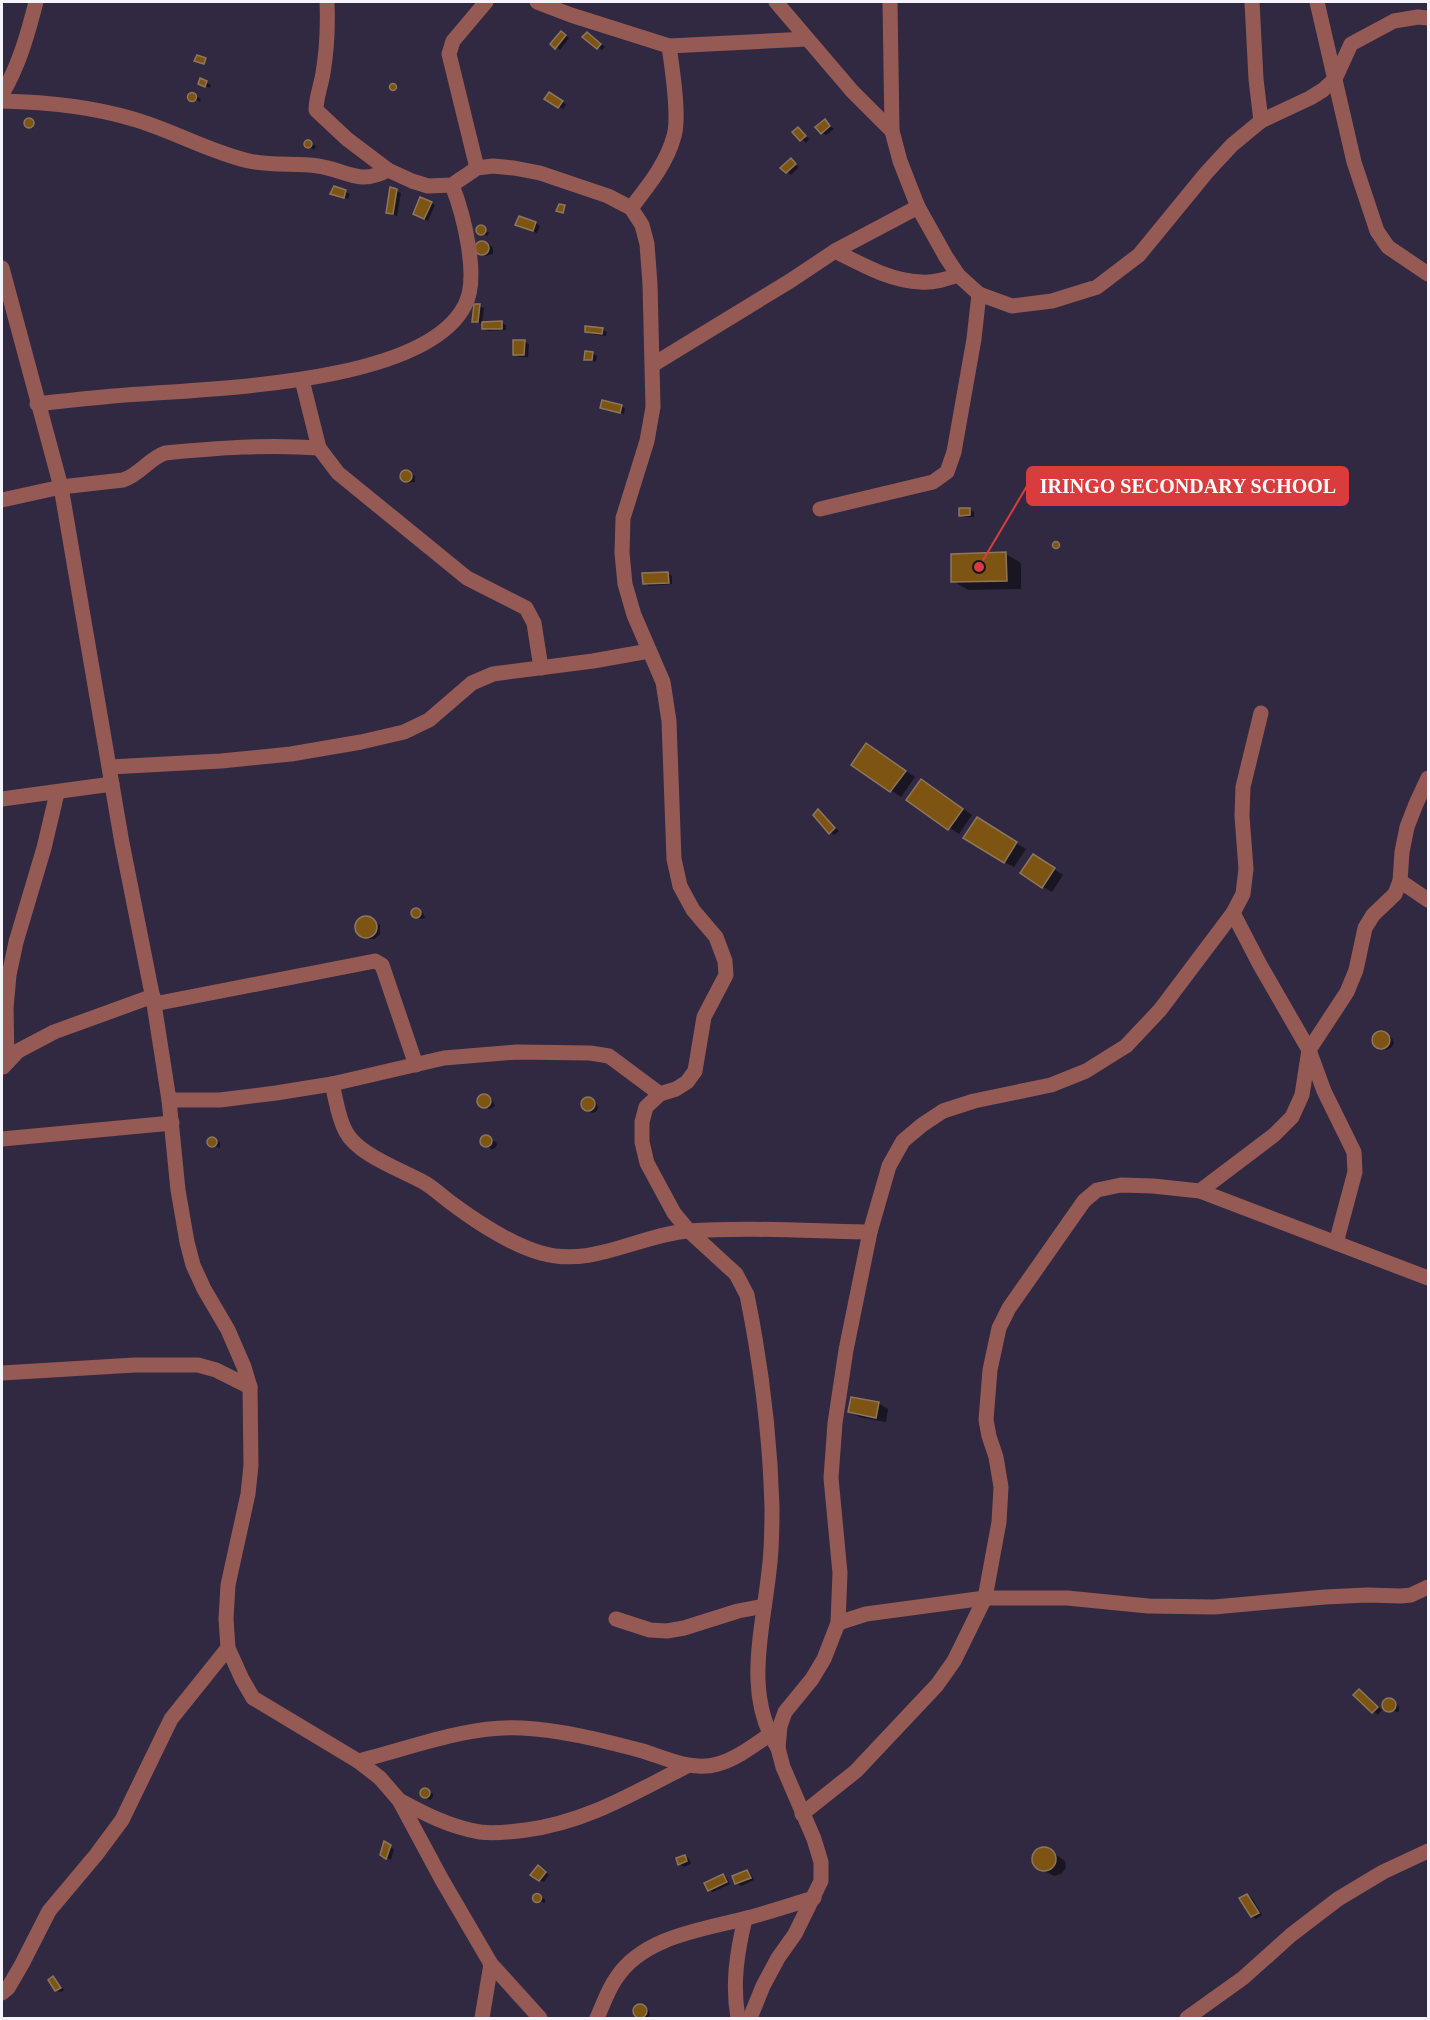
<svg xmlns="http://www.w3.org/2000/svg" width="1430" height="2020" viewBox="0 0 1430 2020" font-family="Georgia,serif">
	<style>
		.shadow { fill: #0007 }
		.building { fill: #7e5413; stroke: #8c775e; stroke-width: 1.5 }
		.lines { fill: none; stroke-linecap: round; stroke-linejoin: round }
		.minor { stroke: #965a54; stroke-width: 15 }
		.leader { fill: none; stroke: #d93c3d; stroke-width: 2 }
		.callout-dot { fill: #d93c3d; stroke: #17141f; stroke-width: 2 }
		.callout { fill: #d93c3d; stroke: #d93c3d; stroke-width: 2 }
		.callout-label { font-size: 20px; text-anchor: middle; font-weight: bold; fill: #fff }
	</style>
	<rect width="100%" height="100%" fill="#312942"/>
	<!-- shadow -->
	<g class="shadow">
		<path d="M 562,33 L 569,38 L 560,50 L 556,47 Z"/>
		<path d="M 591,36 L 605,47 L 602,50 L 598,47 Z"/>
		<path d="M 201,80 L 211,85 L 210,88 L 204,86 Z"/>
		<path d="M 193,94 L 201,99 L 200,102 L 190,96 Z"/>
		<path d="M 549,94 L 566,104 L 563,109 L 546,99 Z"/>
		<path d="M 28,120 L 30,120 L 33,129 L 25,123 Z"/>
		<path d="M 825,121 L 834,129 L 826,135 L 822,133 Z"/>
		<path d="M 798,129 L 809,139 L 806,143 L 794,132 Z"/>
		<path d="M 308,142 L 316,146 L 314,150 L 306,144 Z"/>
		<path d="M 791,160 L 799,167 L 791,175 L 787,172 Z"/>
		<path d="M 334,188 L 350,194 L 348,199 L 332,193 Z"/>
		<path d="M 391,189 L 401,193 L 397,216 L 387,212 Z"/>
		<path d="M 431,203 L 435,205 L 428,221 L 415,214 Z"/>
		<path d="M 536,223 L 540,226 L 537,233 L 521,227 Z"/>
		<path d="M 480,227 L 489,233 L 487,236 L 478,231 Z"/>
		<path d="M 479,242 L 485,242 L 490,245 L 493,248 L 493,254 L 485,256 L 477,251 L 477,245 Z"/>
		<path d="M 479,306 L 484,308 L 482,323 L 501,323 L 506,325 L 506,330 L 488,331 L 484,329 L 483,324 L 473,321 Z"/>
		<path d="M 602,329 L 607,332 L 606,336 L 590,334 L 586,332 Z"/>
		<path d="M 524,341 L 529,344 L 528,357 L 519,357 L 514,354 Z"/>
		<path d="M 593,353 L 597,356 L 596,362 L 586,359 Z"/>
		<path d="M 621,406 L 625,408 L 624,414 L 602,407 Z"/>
		<path d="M 405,471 L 415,476 L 415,482 L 408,483 L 404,480 L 401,476 Z"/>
		<path d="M 969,509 L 974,512 L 974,517 L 965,517 L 960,515 Z"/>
		<path d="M 1006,554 L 1021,563 L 1021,589 L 968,590 L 953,581 Z"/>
		<path d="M 667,573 L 672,576 L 672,584 L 649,586 L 644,583 Z"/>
		<path d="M 876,751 L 915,777 L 901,797 L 853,764 Z"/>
		<path d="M 931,787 L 972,815 L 959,834 L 908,800 Z"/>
		<path d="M 818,811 L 839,831 L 834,835 L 830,832 Z"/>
		<path d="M 977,819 L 1026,849 L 1014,867 L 1004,862 Z"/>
		<path d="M 1043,862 L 1063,875 L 1052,892 L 1043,887 Z"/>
		<path d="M 416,909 L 423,913 L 425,918 L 421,919 L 413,914 Z"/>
		<path d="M 363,917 L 370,918 L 380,925 L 380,934 L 375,939 L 369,939 L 357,930 L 357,924 Z"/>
		<path d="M 1380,1033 L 1392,1038 L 1394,1043 L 1392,1047 L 1386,1050 L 1376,1046 L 1374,1041 L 1374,1037 Z"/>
		<path d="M 481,1096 L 487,1096 L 492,1099 L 495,1106 L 490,1109 L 481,1106 L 478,1100 Z"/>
		<path d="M 588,1099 L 597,1104 L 598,1108 L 596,1112 L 592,1113 L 583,1106 L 582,1103 Z"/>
		<path d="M 485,1137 L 496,1142 L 497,1145 L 494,1149 L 491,1149 L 482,1142 Z"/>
		<path d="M 211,1139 L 220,1142 L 220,1147 L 219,1148 L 209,1143 Z"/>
		<path d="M 878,1403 L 888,1409 L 886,1422 L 859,1417 L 850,1412 Z"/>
		<path d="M 1364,1693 L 1382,1710 L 1378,1715 L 1355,1695 Z"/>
		<path d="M 1387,1700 L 1390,1700 L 1399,1706 L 1399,1711 L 1397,1712 L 1385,1707 L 1384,1704 Z"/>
		<path d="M 426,1790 L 433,1794 L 433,1797 L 430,1800 L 422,1795 L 422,1791 Z"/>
		<path d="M 385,1844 L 394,1849 L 391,1860 L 381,1854 Z"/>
		<path d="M 1046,1848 L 1065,1861 L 1066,1868 L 1061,1874 L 1054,1876 L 1037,1867 L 1033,1857 L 1039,1850 Z"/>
		<path d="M 685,1856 L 689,1859 L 691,1864 L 684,1867 L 679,1864 Z"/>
		<path d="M 543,1870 L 549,1875 L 544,1882 L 539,1880 Z"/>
		<path d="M 747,1871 L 751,1874 L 754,1880 L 741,1886 L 736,1883 Z"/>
		<path d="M 723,1876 L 727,1878 L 730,1884 L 713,1892 L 709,1890 Z"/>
		<path d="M 1247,1895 L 1252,1898 L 1262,1915 L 1256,1919 L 1252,1916 Z"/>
		<path d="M 536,1896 L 545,1899 L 545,1903 L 535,1900 Z"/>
		<path d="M 53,1978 L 57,1981 L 64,1990 L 61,1992 L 56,1990 Z"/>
		<path d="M 637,2006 L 648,2009 L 650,2015 L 648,2018 L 645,2018 L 636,2013 L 635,2010 Z"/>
	</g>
	<!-- building -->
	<g class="building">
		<path d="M 561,31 L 566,35 L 555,49 L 550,44 Z"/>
		<path d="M 587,32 L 601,44 L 597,49 L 582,37 Z"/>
		<path d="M 197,55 L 206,58 L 204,64 L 194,61 Z"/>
		<path d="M 200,78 L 207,81 L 205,87 L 198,84 Z"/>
		<circle cx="393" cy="87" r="3.5"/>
		<path d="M 549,92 L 563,101 L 558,108 L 544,99 Z"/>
		<circle cx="192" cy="97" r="4.5"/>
		<circle cx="29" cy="123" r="5"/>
		<path d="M 825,119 L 830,126 L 821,134 L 815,127 Z"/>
		<path d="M 798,127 L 806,136 L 800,141 L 792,132 Z"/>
		<circle cx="308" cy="144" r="4"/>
		<path d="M 791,158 L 796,164 L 786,173 L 780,168 Z"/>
		<path d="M 334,186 L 346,190 L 344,198 L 330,194 Z"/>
		<path d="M 390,187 L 397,189 L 393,214 L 386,213 Z"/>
		<path d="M 420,197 L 432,202 L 424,219 L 413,214 Z"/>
		<path d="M 559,204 L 565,205 L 563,213 L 556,211 Z"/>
		<path d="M 519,216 L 536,222 L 533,231 L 515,225 Z"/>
		<circle cx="481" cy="230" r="5"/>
		<circle cx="482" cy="248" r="7"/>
		<path d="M 474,304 L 480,304 L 478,322 L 472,322 Z"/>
		<path d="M 502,321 L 502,329 L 482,329 L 482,322 Z"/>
		<path d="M 585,326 L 603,328 L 602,334 L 585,332 Z"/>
		<path d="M 513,340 L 525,340 L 524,355 L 513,355 Z"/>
		<path d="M 585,351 L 593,352 L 592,360 L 584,360 Z"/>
		<path d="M 602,400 L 622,405 L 620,413 L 600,408 Z"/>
		<circle cx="406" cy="476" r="6"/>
		<path d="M 959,508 L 970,508 L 970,515 L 959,516 Z"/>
		<circle cx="1056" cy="545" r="3.5"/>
		<path d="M 1006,552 L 1007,581 L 951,582 L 951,554 Z"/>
		<path d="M 668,572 L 669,583 L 643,584 L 642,573 Z"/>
		<path d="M 866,743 L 906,771 L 890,792 L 851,765 Z"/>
		<path d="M 921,779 L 963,809 L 948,830 L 906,800 Z"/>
		<path d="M 818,809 L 835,828 L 829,834 L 813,815 Z"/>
		<path d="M 977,817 L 1017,842 L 1004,863 L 963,838 Z"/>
		<path d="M 1033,854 L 1055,868 L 1042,888 L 1020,873 Z"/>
		<circle cx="416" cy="913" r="5"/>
		<circle cx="366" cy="927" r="11"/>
		<circle cx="1381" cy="1040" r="9"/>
		<circle cx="484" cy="1101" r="7"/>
		<circle cx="588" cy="1104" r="7"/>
		<circle cx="486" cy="1141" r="6"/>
		<circle cx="212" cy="1142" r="5"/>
		<path d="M 851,1397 L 879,1402 L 876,1418 L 848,1412 Z"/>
		<path d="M 1359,1689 L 1378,1707 L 1372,1713 L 1353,1695 Z"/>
		<circle cx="1389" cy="1705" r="7"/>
		<circle cx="425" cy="1793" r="5"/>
		<path d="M 384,1841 L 391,1845 L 386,1859 L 380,1855 Z"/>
		<circle cx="1044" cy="1859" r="12"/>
		<path d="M 685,1855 L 687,1861 L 678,1865 L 676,1858 Z"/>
		<path d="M 538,1865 L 546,1872 L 539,1881 L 530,1875 Z"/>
		<path d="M 747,1870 L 751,1878 L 735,1884 L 732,1876 Z"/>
		<path d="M 723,1874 L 727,1882 L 708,1891 L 704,1883 Z"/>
		<circle cx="537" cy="1898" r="4.5"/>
		<path d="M 1247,1894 L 1259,1913 L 1251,1917 L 1239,1898 Z"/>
		<path d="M 53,1976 L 61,1988 L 55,1991 L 48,1980 Z"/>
		<circle cx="640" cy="2011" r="7"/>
	</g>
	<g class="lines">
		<!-- minor -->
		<g class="minor">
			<path d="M 327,2 C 328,25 327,49 323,73 C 321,86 316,97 316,110 L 347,139 L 388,170 L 412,181 L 428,186 L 452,185 L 477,168 L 493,166 L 514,168 L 540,173 L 608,196 L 631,208 L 642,225 L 647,244 L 650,284 L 653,407 L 647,441 L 623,518 L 622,553 L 625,584 L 634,615 L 663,682 L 669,721 L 674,859 L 680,886 L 693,910 L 716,937 L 725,961 L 726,975 L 704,1017 L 695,1071 L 687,1082 L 676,1089 L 660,1094 L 646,1107 L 642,1122 L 642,1142 L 647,1163 L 674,1213 L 689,1231 L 736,1274 L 747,1295 C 761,1364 770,1436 772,1507 C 772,1528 772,1550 769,1571 C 763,1629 743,1695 778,1748"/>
			<path d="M 537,2 L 571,15 L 669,46 L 807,39"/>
			<path d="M 776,2 L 852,91 L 892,131"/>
			<path d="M 890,2 L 892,131 L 900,161 L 918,207 L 946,257 L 958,275 L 979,294 L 1012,306 L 1052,301 L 1097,287 L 1139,255 L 1207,172 L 1232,145 L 1261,121 L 1310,98 L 1323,90 L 1335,79 L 1351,44 L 1394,21 L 1418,17 L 1428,18"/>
			<path d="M 1252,2 L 1256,79 L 1261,121"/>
			<path d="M 1317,2 L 1354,162 L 1377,231 L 1388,247 L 1428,274"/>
			<path d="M 2,94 C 19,66 28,33 36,2"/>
			<path d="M 2,101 C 46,102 90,106 133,119 C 172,130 209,152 249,161 C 272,166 295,163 318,166 C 346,170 359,186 388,170"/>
			<path d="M 477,168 L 449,54 L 453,41 L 486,2"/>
			<path d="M 631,208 C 648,186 667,163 674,136 C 680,116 672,68 669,46"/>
			<path d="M 835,251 C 861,264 890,281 921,282 C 934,283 946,279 958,275"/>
			<path d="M 2,268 L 61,487 L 122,843 L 154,1004 L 169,1100 L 178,1190 L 187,1242 L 193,1265 L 204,1289 L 228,1330 L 244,1367 L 250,1387 L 251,1465 L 248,1494 L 228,1585 L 226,1619 L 228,1648 L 242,1679 L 253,1698 L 358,1761 L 380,1778 L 399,1800 L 442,1880 L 491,1964 L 540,2018"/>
			<path d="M 654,364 L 790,281 L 835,251 L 918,207"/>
			<path d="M 302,380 L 319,448 L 338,473 L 467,578 L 526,608 L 534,623 L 541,668"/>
			<path d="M 37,404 C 72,400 107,396 141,394 C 219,388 426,383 465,305 C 480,277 463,213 452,185"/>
			<path d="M 2,500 L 61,487 L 123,480 C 140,475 148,459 165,453 C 216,448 268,444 319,448"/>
			<path d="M 820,509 L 933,482 L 947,472 L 954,452 L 974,339 L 979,294"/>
			<path d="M 110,767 L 221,761 L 291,754 L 361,742 L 404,732 L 429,720 L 472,683 L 493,674 L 593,661 L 649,651"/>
			<path d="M 2,799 L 112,784"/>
			<path d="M 1400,881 L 1428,900"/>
			<path d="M 1233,913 L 1260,965 L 1309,1050 L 1324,1091 L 1354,1152 L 1355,1172 L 1336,1243"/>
			<path d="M 154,1004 L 375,961 L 382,965 L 416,1065"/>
			<path d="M 7,1062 L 6,1008 L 9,975 L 16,942 L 44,848 L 57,793"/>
			<path d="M 3,1067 L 18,1051 L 54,1032 L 153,996"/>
			<path d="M 332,1084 C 336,1099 338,1118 346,1132 C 358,1155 402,1170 425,1183 C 435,1189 444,1198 454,1205 C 480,1224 510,1244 541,1253 C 592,1268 639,1235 688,1231 C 749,1227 810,1231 870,1232"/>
			<path d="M 169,1100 L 220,1100 L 276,1093 L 332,1084 L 444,1058 L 517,1052 L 590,1053 L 609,1056 L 660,1094"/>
			<path d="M 2,1139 L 172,1123"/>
			<path d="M 1200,1191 L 1274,1135 L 1292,1117 L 1302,1095 L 1309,1050 L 1347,992 L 1356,970 L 1365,928 L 1373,915 L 1395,894 L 1400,881 L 1402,852 L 1407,827 L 1416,804 L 1428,778"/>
			<path d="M 2,1373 L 135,1365 L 198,1365 L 216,1370 L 250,1387"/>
			<path d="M 616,1619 L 650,1630 L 667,1631 L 684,1628 L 738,1611 L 764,1606"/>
			<path d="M 838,1623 L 866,1614 L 985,1598 L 1067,1598 L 1148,1606 L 1214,1607 L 1325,1597 L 1367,1595 L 1401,1596 L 1411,1595 L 1428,1587"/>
			<path d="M 358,1761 C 411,1748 467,1725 522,1728 C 561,1730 601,1740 639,1750 C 665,1757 690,1772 718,1764 C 736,1759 753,1746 769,1735"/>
			<path d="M 399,1800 C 425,1814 450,1827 480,1832 C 495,1834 511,1832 526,1830 C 587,1822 633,1793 687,1766"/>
			<path d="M 802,1814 L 856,1771 L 937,1685 L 954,1661 L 985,1598 L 999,1522 L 1001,1487 L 996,1457 L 989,1436 L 986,1420 L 990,1370 L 999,1328 L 1009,1308 L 1084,1201 L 1097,1190 L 1121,1185 L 1153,1186 L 1200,1191 L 1428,1278"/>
			<path d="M 2,1993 L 8,1988 L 22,1964 L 49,1911 L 96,1855 L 122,1820 L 171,1719 L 228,1648"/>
			<path d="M 482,2018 L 491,1964"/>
			<path d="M 597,2018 C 603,2005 608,1989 617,1977 C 644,1937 701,1930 743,1919 C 767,1913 790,1905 814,1898"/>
			<path d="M 738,2018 C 732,1984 737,1952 745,1919"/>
			<path d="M 750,2018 L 763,1986 L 778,1958 L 795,1934 L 821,1881 L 821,1862 L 814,1839 L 783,1767 L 778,1748 L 780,1726 L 785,1712 L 812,1679 L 824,1659 L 838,1623 L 840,1573 L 831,1478 L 835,1423 L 846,1350 L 870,1232 L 889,1166 L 903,1141 L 922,1125 L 943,1111 L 974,1101 L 1051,1085 L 1086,1071 L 1126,1046 L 1160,1010 L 1233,913 L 1243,894 L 1246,869 L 1242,816 L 1243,787 L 1261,713"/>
			<path d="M 1187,2018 L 1243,1978 L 1291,1935 L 1338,1899 L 1383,1872 L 1428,1851"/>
		</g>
	</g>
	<!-- callouts -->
	<path class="leader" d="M979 567L1027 486"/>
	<circle class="callout-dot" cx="979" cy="567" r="6"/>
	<rect class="callout" x="1027" y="467" width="321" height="38" rx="6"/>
	<g class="callout-label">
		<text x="1188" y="493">IRINGO SECONDARY SCHOOL</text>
	</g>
	<!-- border -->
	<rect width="1430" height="2020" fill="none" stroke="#f5f3fd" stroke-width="6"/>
</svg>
